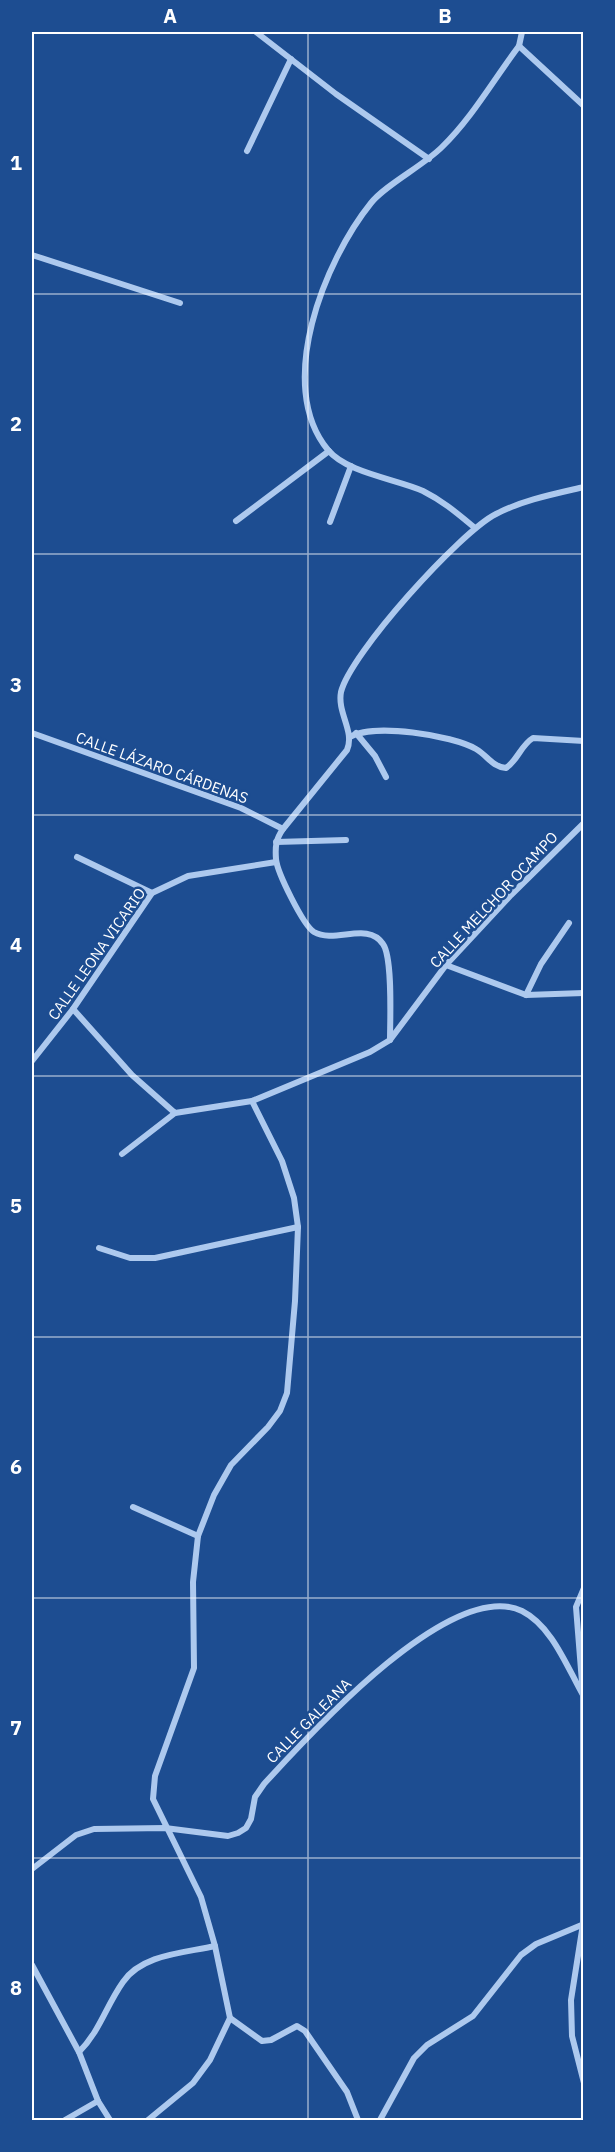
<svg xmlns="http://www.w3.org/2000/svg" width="615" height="2152" viewBox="0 0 615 2152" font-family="'IBM Plex Sans',sans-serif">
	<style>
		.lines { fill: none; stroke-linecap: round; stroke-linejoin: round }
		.street { stroke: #adc9ee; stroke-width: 6 }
		.grid { fill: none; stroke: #fff; stroke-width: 1.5; stroke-opacity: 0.55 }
		.labels { text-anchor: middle; stroke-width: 5; stroke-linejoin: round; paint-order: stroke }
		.street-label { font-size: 15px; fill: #fff; stroke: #1d4d91 }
		.neatline { fill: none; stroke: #fff; stroke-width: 2 }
		.grid-label { font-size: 20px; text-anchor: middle; font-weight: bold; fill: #fff }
	</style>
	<rect width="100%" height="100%" fill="#1d4d91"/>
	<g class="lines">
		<!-- street -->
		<g class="street">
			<path d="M 256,32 L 336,94 L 429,159"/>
			<path d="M 519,46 L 584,106"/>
			<path d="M 247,151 L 291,59"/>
			<path d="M 32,255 L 180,303"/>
			<path d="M 236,521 L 329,451"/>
			<path d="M 330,522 L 351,466"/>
			<path d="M 475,528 C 458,514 443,501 423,491 C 396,479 347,473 328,450 C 274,385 325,260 371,203 C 385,185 423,166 442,147 C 472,118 494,79 519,46 L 522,32"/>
			<path d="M 32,733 L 241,808 L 283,829"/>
			<path d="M 356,733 L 375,756 L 386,777"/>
			<path d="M 350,737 C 373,723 452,735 476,749 C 488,756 491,766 506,768 C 518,760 521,745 533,738 L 584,741"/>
			<path d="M 276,842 L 346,840"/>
			<path d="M 77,857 L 152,893"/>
			<path d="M 446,965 L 526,995 L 584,993"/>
			<path d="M 526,995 L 541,964 L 569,923"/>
			<path d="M 73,1009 L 132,1075 L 175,1113 L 252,1101 L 370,1052 L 390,1040 L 446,965 L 511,895 L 584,823"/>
			<path d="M 390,1040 C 390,1021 393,958 383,944 C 368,921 335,944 314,932 C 303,925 277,872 276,859 C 275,846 276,839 283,829 L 347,750 C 355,731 337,713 341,692 C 350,654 460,532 496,514 C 523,500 554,494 584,487"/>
			<path d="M 32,1061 L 73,1009 L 152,893 L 188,876 L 276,862"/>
			<path d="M 122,1154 L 175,1113"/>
			<path d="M 99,1248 L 130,1258 L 155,1258 L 298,1227"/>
			<path d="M 133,1507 L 198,1536"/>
			<path d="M 584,1588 L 576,1607 L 583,1695 L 583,1924 L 571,2000 L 572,2036 L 584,2083"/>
			<path d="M 32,1869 L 76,1835 L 94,1829 L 165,1828 L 228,1836 L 238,1833 L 246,1828 L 251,1819 L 255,1797 L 264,1784 C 308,1736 451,1577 522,1611 C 552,1626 567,1667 583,1695"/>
			<path d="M 32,1965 L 79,2052 L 98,2101 L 110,2120"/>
			<path d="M 230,2018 L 262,2041 L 271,2040 L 297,2026 L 305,2031 L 347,2092 L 358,2120"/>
			<path d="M 79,2052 C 100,2031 106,2006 123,1982 C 142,1954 185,1953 215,1946"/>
			<path d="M 65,2120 L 98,2101"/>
			<path d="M 148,2120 L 193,2083 L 210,2060 L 230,2018 L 215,1946 L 201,1897 L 153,1799 L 155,1776 L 194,1668 L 193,1582 L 198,1536 L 214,1495 L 231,1465 L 268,1427 L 280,1411 L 287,1393 L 295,1301 L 298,1227 L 294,1198 L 282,1161 L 252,1101"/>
			<path d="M 380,2120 L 414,2058 L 427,2045 L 473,2016 L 521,1955 L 536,1944 L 584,1924"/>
		</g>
	</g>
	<!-- grid -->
	<path class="grid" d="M 308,32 L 308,2120M 32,294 L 584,294M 32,554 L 584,554M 32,815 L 584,815M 32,1076 L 584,1076M 32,1337 L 584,1337M 32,1598 L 584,1598M 32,1858 L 584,1858"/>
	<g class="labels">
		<!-- street labels -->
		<g class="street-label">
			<text transform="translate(162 768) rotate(20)" y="5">CALLE LÁZARO CÁRDENAS</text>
			<text transform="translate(494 900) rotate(-47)" y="5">CALLE MELCHOR OCAMPO</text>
			<text transform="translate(97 954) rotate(-55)" y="5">CALLE LEONA VICARIO</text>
			<text transform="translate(309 1721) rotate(-45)" y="5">CALLE GALEANA</text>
		</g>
	</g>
	<!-- border -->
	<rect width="615" height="2152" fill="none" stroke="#1d4d91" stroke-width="66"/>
	<rect x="33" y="33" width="549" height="2086" class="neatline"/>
	<g class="grid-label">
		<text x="170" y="23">A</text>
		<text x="445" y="23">B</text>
		<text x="16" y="170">1</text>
		<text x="16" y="431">2</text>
		<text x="16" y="692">3</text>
		<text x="16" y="952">4</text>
		<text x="16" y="1213">5</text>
		<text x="16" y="1474">6</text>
		<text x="16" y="1735">7</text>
		<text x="16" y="1995">8</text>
	</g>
</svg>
